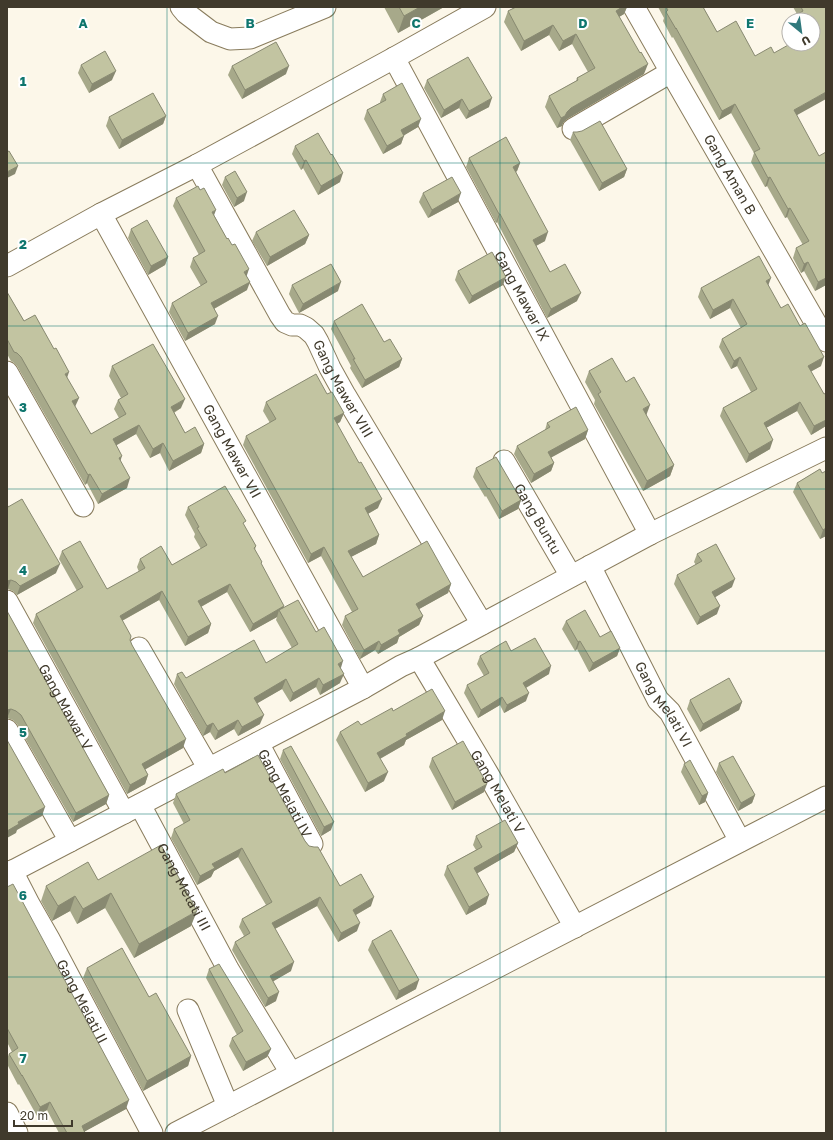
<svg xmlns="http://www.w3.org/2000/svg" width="833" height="1140" viewBox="0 0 833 1140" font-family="'Golos Text',sans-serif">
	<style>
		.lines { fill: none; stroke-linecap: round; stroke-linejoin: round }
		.minor-casing { stroke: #897c5d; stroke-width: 23 }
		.minor { stroke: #fff; stroke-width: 21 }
		.wall { fill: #a7a98a }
		.shaded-wall { fill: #888971 }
		.building { fill: #c2c4a1; stroke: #888971 }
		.grid { fill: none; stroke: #0f766e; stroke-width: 1; stroke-opacity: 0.55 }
		.labels { text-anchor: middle; stroke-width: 4; stroke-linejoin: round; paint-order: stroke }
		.street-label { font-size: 14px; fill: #403a2c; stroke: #fff }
		.grid-label { font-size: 13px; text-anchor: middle; font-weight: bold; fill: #0f766e; stroke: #fff; stroke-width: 4; stroke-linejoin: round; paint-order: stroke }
	</style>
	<rect width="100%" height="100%" fill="#fcf7e9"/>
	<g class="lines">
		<defs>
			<g id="minor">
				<path d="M 181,7 L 186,13 L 211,32 L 230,39 L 250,38 L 325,7"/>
				<path id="s1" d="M 634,7 L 671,72 L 826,341"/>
				<path id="s2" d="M 394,58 L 650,534"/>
				<path d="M 573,129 L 671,72"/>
				<path id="s3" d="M 197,165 L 280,315 L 285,322 L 292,325 L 300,325 L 306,328 L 314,335 L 318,342 L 330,368 L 345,395 L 482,624"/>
				<path id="s4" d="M 101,214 L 363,688"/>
				<path d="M 7,266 L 101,214 L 197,165 L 394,58 L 485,7"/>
				<path d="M 7,372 L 83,506"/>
				<path id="s5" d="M 504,461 L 571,576"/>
				<path id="s6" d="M 590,566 L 658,700 L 670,712 L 740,841"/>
				<path id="s7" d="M 7,601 L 124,813"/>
				<path d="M 139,648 L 209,769"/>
				<path id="s8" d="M 419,658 L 488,774 L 575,927"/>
				<path d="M 7,730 L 70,841"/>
				<path id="s9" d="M 258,743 L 312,844"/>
				<path id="s10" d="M 140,805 L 228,969 L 291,1073"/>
				<path id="s11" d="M 12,871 L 29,904 L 49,939 L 152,1133"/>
				<path d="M 7,874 L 363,688 L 401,666 L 419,658 L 650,534 L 826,448"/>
				<path d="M 188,1010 L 228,1106"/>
				<path d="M 7,1113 L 17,1133"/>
				<path d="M 176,1133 L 826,797"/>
			</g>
		</defs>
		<!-- minor casing -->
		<use href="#minor" class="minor-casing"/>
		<!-- minor -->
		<use href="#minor" class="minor"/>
	</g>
	<!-- wall -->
	<g class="wall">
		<path d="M 384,7 L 444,7 L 398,33 Z"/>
		<path d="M 516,7 L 627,7 L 624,14 L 619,17 L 644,74 L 567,119 L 563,123 L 562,126 L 557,128 L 545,107 L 549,96 L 576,81 L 577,78 L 588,72 L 572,44 L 559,51 L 549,35 L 521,51 L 504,22 L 508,11 Z"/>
		<path d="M 658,7 L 703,7 L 717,32 L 755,56 L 774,53 L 813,44 L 813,20 L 794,20 L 797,14 L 793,7 L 826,7 L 797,116 L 826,285 L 815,291 L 804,271 L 801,273 L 793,258 L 796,248 L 803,245 L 787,217 L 785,218 L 767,186 L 765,187 L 751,162 L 754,153 L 731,113 L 719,120 L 673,37 L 672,38 L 663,21 L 664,18 Z"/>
		<path d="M 81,65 L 112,80 L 89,93 L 78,73 Z"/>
		<path d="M 232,66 L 286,74 L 242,99 L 228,75 Z"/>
		<path d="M 427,80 L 489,107 L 466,119 L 459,108 L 441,118 L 424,88 Z"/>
		<path d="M 383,94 L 418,127 L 404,135 L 401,144 L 383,154 L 364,119 L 367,110 L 380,103 L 380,102 Z"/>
		<path d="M 166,116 L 163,124 L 119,149 L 106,126 L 109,117 Z"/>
		<path d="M 573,132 L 627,169 L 624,177 L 599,191 L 570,140 Z"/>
		<path d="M 295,146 L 340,182 L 318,195 L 303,168 L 301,170 L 292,154 Z"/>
		<path d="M 469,158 L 520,163 L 517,171 L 516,172 L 545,241 L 536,246 L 550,272 L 577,301 L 547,318 L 497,222 L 496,223 L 466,167 Z"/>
		<path d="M 225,177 L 244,201 L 234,207 L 222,185 Z"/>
		<path d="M 423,193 L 458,202 L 428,218 L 419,202 Z"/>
		<path d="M 176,198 L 214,215 L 246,275 L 247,290 L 214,309 L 215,324 L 185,341 L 169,312 L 172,303 L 201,286 L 190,267 L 193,258 L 199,255 L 173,206 Z"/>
		<path d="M 131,229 L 168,257 L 165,265 L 148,275 L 128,238 Z"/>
		<path d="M 256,232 L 309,235 L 305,244 L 267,266 L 252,241 Z"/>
		<path d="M 458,271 L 503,285 L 469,304 L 455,280 Z"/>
		<path d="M 292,285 L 338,291 L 299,313 L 289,294 Z"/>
		<path d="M 768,286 L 781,308 L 821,366 L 811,371 L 826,426 L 811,435 L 797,411 L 766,428 L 770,449 L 746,463 L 720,416 L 723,408 L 751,392 L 737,366 L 731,369 L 719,347 L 722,339 L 741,328 L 730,308 L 710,319 L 698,297 L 701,288 Z"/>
		<path d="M 7,292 L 24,321 L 67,377 L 75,407 L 91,434 L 119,418 L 114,409 L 118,400 L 121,398 L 109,376 L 112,366 L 181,408 L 174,413 L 185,433 L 204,444 L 201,453 L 169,471 L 160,453 L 150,458 L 136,434 L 116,445 L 127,488 L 98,504 L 87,483 L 85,485 L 17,366 L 13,362 L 11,361 L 7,354 Z"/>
		<path d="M 334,321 L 384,342 L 402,359 L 399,367 L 362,388 L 350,368 L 351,366 L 331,329 Z"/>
		<path d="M 589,371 L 626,382 L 646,416 L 674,465 L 670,476 L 643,491 L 594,404 L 595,400 L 585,382 Z"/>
		<path d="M 327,394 L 344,413 L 340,422 L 337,424 L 378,508 L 368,514 L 379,535 L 376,544 L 351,557 L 363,577 L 451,584 L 448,593 L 419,609 L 423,616 L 419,625 L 399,637 L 397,643 L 378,654 L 375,650 L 360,659 L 342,625 L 345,616 L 352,612 L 321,556 L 308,563 L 243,445 L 246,436 L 270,423 L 263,411 L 266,402 Z"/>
		<path d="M 547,423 L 588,430 L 585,439 L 551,457 L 554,463 L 551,471 L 531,483 L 514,454 L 517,446 L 545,430 Z"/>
		<path d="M 476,468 L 521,500 L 518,509 L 499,519 L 486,496 L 485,497 L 473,477 Z"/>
		<path d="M 820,469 L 826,536 L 820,539 L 793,492 L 797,483 Z"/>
		<path d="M 7,504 L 56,573 L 17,595 L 13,591 L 8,589 Z"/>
		<path d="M 188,507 L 244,526 L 256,546 L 255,550 L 261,564 L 284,608 L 316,632 L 340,668 L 340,683 L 320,695 L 316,687 L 290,702 L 282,689 L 257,703 L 260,724 L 238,736 L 234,729 L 215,740 L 210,732 L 203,736 L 174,684 L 177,674 L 186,678 L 266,663 L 292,648 L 276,620 L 277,617 L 250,632 L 227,592 L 201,607 L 211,624 L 208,633 L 185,646 L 159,600 L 122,621 L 130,640 L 132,645 L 183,748 L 145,769 L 148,775 L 145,784 L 127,794 L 33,623 L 36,614 L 77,591 L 59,559 L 62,551 L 107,589 L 139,572 L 137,567 L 140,559 L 172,565 L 201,549 L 194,537 L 195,534 L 185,515 Z"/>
		<path d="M 697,554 L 732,587 L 715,597 L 717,614 L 697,625 L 674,584 L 677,575 L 696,565 L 694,562 Z"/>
		<path d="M 7,611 L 109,795 L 106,804 L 73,822 L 17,724 L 13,720 L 7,718 Z"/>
		<path d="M 566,621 L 600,637 L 620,648 L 617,656 L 589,672 L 577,649 L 575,651 L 562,629 Z"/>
		<path d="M 511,651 L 549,674 L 526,688 L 526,701 L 504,713 L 500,705 L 478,718 L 464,693 L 467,685 L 484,676 L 477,664 L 480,656 Z"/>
		<path d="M 690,700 L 742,702 L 739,710 L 700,732 L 687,709 Z"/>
		<path d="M 393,711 L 442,720 L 406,740 L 404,745 L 380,759 L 384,781 L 365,792 L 336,740 L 340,732 L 361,725 Z"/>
		<path d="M 283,750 L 331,830 L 321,836 L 280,759 Z"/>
		<path d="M 432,758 L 484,792 L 452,810 L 429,767 Z"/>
		<path d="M 719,763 L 755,795 L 752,803 L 738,811 L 716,772 Z"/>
		<path d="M 684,764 L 708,793 L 705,802 L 699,805 L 681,772 Z"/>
		<path d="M 225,773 L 305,841 L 340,886 L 371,906 L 356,915 L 357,931 L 338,942 L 317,906 L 275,929 L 291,971 L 273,981 L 276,1001 L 265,1007 L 232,950 L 235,942 L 244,936 L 239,927 L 242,919 L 266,905 L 238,857 L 214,871 L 211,877 L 197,885 L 171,838 L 174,829 L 184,824 L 173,803 L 176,794 Z"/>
		<path d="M 476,836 L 518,843 L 514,852 L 477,873 L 486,904 L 466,915 L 444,875 L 447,866 L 476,850 L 473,845 Z"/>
		<path d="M 98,880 L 191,926 L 134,958 L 105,908 L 77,924 L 70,911 L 52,921 L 41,901 L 46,886 Z"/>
		<path d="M 7,887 L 126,1109 L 85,1131 L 85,1133 L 59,1133 L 47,1110 L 37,1116 L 19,1084 L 18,1085 L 7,1064 L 7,1058 L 9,1054 L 12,1052 L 7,1042 Z"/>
		<path d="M 372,941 L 416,989 L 396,1000 L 368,950 Z"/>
		<path d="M 87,968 L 149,997 L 191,1056 L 188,1066 L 143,1091 L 83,978 Z"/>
		<path d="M 209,969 L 271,1049 L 267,1057 L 243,1071 L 229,1046 L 232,1038 L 237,1035 L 206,978 Z"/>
	</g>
	<!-- shaded-wall -->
	<g class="shaded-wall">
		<path d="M 420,7 L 444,7 L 398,33 L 404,16 Z"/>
		<path d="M 622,7 L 627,7 L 624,14 L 612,21 L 616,11 Z"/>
		<path d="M 553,25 L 549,35 L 521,51 L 524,41 Z"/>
		<path d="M 576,34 L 572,44 L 559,51 L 563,41 Z"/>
		<path d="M 648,64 L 644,74 L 567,119 L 563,123 L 562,126 L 557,128 L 561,118 L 571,108 Z"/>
		<path d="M 289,66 L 286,74 L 242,99 L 245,90 Z"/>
		<path d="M 116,71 L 112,80 L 89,93 L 92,84 Z"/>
		<path d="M 826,92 L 826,99 L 790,119 L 794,110 Z"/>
		<path d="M 492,98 L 489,107 L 466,119 L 469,111 Z"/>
		<path d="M 462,99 L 459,108 L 441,118 L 444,110 Z"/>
		<path d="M 735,104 L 731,113 L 719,120 L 722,111 Z"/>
		<path d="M 166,116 L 163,124 L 119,149 L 122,140 Z"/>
		<path d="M 421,119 L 418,127 L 398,139 L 401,130 Z"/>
		<path d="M 404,136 L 401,144 L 383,154 L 387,146 Z"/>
		<path d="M 306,160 L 303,168 L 301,170 L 304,161 Z"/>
		<path d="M 520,163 L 517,171 L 510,175 L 513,167 Z"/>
		<path d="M 18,166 L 15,174 L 7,178 L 7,172 Z"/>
		<path d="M 627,169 L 624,177 L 599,191 L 602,183 Z"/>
		<path d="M 343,173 L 340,182 L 318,195 L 321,186 Z"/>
		<path d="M 770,177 L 767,186 L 765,187 L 768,178 Z"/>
		<path d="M 247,192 L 244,201 L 234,207 L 237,198 Z"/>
		<path d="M 461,193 L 458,202 L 428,218 L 432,210 Z"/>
		<path d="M 790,208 L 787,217 L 785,218 L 788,209 Z"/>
		<path d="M 216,210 L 213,218 L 212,212 Z"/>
		<path d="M 499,214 L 500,214 L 497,222 L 496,223 Z"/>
		<path d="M 548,232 L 545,241 L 530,249 L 533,240 Z"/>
		<path d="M 309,235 L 305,244 L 267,266 L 270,257 Z"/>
		<path d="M 168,257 L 165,265 L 148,275 L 151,266 Z"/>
		<path d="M 808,262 L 804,271 L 801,273 L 804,264 Z"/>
		<path d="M 249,269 L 246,278 L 244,272 Z"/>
		<path d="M 506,277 L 503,285 L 469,304 L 472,296 Z"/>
		<path d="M 771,278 L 768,286 L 766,281 Z"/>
		<path d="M 826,278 L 826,285 L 815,291 L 818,282 Z"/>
		<path d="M 250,282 L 247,290 L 208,312 L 211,303 Z"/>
		<path d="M 341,282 L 338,291 L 299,313 L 303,304 Z"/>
		<path d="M 581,293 L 577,301 L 547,318 L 551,309 Z"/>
		<path d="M 733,299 L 730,308 L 710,319 L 713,310 Z"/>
		<path d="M 218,316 L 215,324 L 185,341 L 188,333 Z"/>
		<path d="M 740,357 L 737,366 L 731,369 L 734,361 Z"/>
		<path d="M 824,357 L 821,366 L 805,375 L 808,366 Z"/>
		<path d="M 402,359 L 399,367 L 362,388 L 365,380 Z"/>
		<path d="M 69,372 L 66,381 L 65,374 Z"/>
		<path d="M 79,398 L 75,407 L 72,401 Z"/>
		<path d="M 185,399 L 181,408 L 167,416 L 171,407 Z"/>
		<path d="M 800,402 L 797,411 L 760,431 L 764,423 Z"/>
		<path d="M 650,405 L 646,416 L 643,409 Z"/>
		<path d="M 344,413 L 340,422 L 331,427 L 334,418 Z"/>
		<path d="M 826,420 L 826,426 L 811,435 L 814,426 Z"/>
		<path d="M 139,425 L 136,434 L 110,449 L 113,439 Z"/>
		<path d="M 588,430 L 585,439 L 545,461 L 548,452 Z"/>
		<path d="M 773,440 L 770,449 L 746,463 L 749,454 Z"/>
		<path d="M 163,443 L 160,453 L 150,458 L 153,449 Z"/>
		<path d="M 204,444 L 201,453 L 169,471 L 173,461 Z"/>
		<path d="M 122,456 L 119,465 L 119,458 Z"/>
		<path d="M 554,463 L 551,471 L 531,483 L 534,474 Z"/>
		<path d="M 674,465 L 670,476 L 643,491 L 647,481 Z"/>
		<path d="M 90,474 L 87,483 L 85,485 L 88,475 Z"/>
		<path d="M 130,478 L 127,488 L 98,504 L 102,494 Z"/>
		<path d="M 382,499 L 378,508 L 362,517 L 365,508 Z"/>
		<path d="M 521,500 L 518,509 L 499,519 L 502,511 Z"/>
		<path d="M 826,528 L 826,536 L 820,539 L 823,530 Z"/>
		<path d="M 379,535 L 376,544 L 345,560 L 348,551 Z"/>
		<path d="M 324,547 L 321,556 L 308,563 L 311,554 Z"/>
		<path d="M 60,564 L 56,573 L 17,595 L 20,586 Z"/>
		<path d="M 735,579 L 732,587 L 709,601 L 712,592 Z"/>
		<path d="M 11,580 L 8,589 L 7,589 L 7,581 Z"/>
		<path d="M 230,584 L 227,592 L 195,610 L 198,601 Z"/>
		<path d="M 451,584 L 448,593 L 412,613 L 416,604 Z"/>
		<path d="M 162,591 L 159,600 L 116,624 L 120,616 Z"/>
		<path d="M 284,606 L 281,614 L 279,610 L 277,617 L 250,632 L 253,624 Z"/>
		<path d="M 720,606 L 717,614 L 697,625 L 700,617 Z"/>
		<path d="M 423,616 L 419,625 L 399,637 L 397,643 L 378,654 L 381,645 L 398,630 Z"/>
		<path d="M 211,624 L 208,633 L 185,646 L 188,637 Z"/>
		<path d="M 379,641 L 375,650 L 360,659 L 364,650 Z"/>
		<path d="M 580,641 L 577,649 L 575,651 L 578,642 Z"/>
		<path d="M 620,648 L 617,656 L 589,672 L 593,663 Z"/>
		<path d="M 343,661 L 340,671 L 338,664 Z"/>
		<path d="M 551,666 L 549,674 L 520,691 L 523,683 Z"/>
		<path d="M 344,674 L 340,683 L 320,695 L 323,685 Z"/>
		<path d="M 319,678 L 316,687 L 290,702 L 293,693 Z"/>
		<path d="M 286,679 L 282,689 L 251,707 L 254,698 Z"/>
		<path d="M 529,693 L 526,701 L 504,713 L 507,705 Z"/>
		<path d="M 502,697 L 500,705 L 478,718 L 481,710 Z"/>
		<path d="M 742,702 L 739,710 L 700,732 L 703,724 Z"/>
		<path d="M 11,709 L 7,718 L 7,710 Z"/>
		<path d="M 445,711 L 442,720 L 406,740 L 404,745 L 374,762 L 377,753 L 406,734 Z"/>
		<path d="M 264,715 L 260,724 L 238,736 L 242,727 Z"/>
		<path d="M 238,720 L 234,729 L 215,740 L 218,731 Z"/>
		<path d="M 213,723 L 210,732 L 203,736 L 207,726 Z"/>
		<path d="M 186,739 L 183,748 L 139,773 L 142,764 Z"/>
		<path d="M 388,772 L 384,781 L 365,792 L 368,783 Z"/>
		<path d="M 148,775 L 145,784 L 127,794 L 130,785 Z"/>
		<path d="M 487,784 L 484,792 L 452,810 L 455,802 Z"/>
		<path d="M 708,793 L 705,802 L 699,805 L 702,796 Z"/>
		<path d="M 109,795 L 106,804 L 73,822 L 76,813 Z"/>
		<path d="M 755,795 L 752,803 L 738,811 L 741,803 Z"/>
		<path d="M 45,807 L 42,816 L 17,830 L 16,833 L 7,838 L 7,831 L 18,822 Z"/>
		<path d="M 334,822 L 331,830 L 321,836 L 324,827 Z"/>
		<path d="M 518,843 L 514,852 L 471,877 L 474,868 Z"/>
		<path d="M 242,848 L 238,857 L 214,871 L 211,877 L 197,885 L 200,876 L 212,864 Z"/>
		<path d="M 111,893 L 105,908 L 77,924 L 83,909 Z"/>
		<path d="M 489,895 L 486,904 L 466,915 L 469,907 Z"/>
		<path d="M 75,896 L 70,911 L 52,921 L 58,906 Z"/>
		<path d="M 320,897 L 317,906 L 269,932 L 272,923 Z"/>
		<path d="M 374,897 L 371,906 L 350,918 L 353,910 Z"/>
		<path d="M 197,911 L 191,926 L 134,958 L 139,944 Z"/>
		<path d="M 360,923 L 357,931 L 338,942 L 341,933 Z"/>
		<path d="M 294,962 L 291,971 L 267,985 L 270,976 Z"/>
		<path d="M 419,980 L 416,989 L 396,1000 L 399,991 Z"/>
		<path d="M 279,992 L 276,1001 L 265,1007 L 268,998 Z"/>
		<path d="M 271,1049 L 267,1057 L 243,1071 L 246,1062 Z"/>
		<path d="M 191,1056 L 188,1066 L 143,1091 L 147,1081 Z"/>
		<path d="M 129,1100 L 126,1109 L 82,1133 L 82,1126 Z"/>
		<path d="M 50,1102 L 47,1110 L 37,1116 L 40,1107 Z"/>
	</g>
	<!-- building -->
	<g class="building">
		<path d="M 399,7 L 420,7 L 404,16 Z"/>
		<path d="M 516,7 L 622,7 L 616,11 L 640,53 L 641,52 L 648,64 L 571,108 L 567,112 L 565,116 L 561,118 L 549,96 L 578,80 L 577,78 L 595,68 L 576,34 L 563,41 L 553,25 L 524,41 L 508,11 Z"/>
		<path d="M 666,7 L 703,7 L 717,32 L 736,21 L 755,56 L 771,47 L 774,53 L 790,44 L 813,44 L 813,20 L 799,20 L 796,15 L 803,11 L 801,7 L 826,7 L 826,92 L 794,110 L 819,156 L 826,152 L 826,278 L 818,282 L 808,262 L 804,264 L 796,248 L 809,241 L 790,208 L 788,209 L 770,177 L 768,178 L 754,152 L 760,149 L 735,104 L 722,111 L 676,28 L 676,29 L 666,12 L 668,10 Z"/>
		<path d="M 276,42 L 289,66 L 245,90 L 232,66 Z"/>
		<path d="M 105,51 L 116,71 L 92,84 L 81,65 Z"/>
		<path d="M 468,57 L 492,98 L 469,111 L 462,99 L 444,110 L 427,80 Z"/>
		<path d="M 402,83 L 421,119 L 401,130 L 404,136 L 387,146 L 367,110 L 386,100 L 383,94 Z"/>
		<path d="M 153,93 L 166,116 L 122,140 L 109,117 Z"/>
		<path d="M 600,121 L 627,169 L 602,183 L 573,132 L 577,132 L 582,131 Z"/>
		<path d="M 318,133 L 331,155 L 332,154 L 343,173 L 321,186 L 306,160 L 304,161 L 295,146 Z"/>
		<path d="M 506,137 L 520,163 L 513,167 L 548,232 L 533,240 L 550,272 L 565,264 L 581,293 L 551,309 L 500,214 L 499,214 L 469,158 Z"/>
		<path d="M 9,151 L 18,166 L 7,172 L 7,152 Z"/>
		<path d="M 235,171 L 247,192 L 237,198 L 225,177 Z"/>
		<path d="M 452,177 L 461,193 L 432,210 L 423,193 Z"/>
		<path d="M 198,186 L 200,190 L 204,188 L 216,210 L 212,212 L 227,239 L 228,238 L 232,245 L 235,244 L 249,269 L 244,272 L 250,282 L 211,303 L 218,316 L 188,333 L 172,303 L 207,282 L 193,258 L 205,251 L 176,198 Z"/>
		<path d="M 294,210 L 309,235 L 270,257 L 256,232 Z"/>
		<path d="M 147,220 L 168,257 L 151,266 L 131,229 Z"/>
		<path d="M 492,252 L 506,277 L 472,296 L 458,271 Z"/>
		<path d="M 759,256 L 771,278 L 766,281 L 781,308 L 788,304 L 800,326 L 805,323 L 824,357 L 808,366 L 824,394 L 826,393 L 826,420 L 814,426 L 800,402 L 764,423 L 773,440 L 749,454 L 723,408 L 757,389 L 740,357 L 734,361 L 722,339 L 747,324 L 733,299 L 713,310 L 701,288 Z"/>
		<path d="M 331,264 L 341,282 L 303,304 L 292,285 Z"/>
		<path d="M 7,292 L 24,321 L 35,315 L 54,349 L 56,348 L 69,372 L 65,374 L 79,398 L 72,401 L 91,434 L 126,414 L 118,400 L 128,394 L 112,366 L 153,344 L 185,399 L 171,407 L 185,433 L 195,427 L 204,444 L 173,461 L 163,443 L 153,449 L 139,425 L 113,439 L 122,456 L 119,458 L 130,478 L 102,494 L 90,474 L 88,475 L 21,357 L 17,353 L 14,352 L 7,339 Z"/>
		<path d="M 362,304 L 384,342 L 390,339 L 402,359 L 365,380 L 353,359 L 355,359 L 334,321 Z"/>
		<path d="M 612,358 L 626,382 L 634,377 L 650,405 L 643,409 L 674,465 L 647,481 L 598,394 L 601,392 L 589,371 Z"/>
		<path d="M 316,374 L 327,394 L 332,392 L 344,413 L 334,418 L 359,463 L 361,462 L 382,499 L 365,508 L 379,535 L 348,551 L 363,577 L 427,541 L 451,584 L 416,604 L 423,616 L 398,630 L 400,634 L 381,645 L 379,641 L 364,650 L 345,616 L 358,609 L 324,547 L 311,554 L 246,436 L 276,419 L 266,402 Z"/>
		<path d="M 576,407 L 588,430 L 548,452 L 554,463 L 534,474 L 517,446 L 550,427 L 547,423 Z"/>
		<path d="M 496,457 L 521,500 L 502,511 L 489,488 L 488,489 L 476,468 Z"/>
		<path d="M 820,469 L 822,473 L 826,471 L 826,528 L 823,530 L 797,483 Z"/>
		<path d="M 225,486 L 246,521 L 243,523 L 256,546 L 254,548 L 262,562 L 261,563 L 284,606 L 253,624 L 230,584 L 198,601 L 211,624 L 188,637 L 162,591 L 120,616 L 131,636 L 130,640 L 132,645 L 186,739 L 142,764 L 148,775 L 130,785 L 36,614 L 83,587 L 62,551 L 80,541 L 107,589 L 145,568 L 140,559 L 161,546 L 172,565 L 207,545 L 197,528 L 199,527 L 188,507 Z"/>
		<path d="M 22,499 L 60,564 L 20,586 L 16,582 L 11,580 L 7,581 L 7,504 L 8,507 Z"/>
		<path d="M 716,544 L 735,579 L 712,592 L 720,606 L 700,617 L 677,575 L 702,561 L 697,554 Z"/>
		<path d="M 298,600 L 316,632 L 324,627 L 343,661 L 338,664 L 344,674 L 323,685 L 319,678 L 293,693 L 286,679 L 254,698 L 264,715 L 242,727 L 238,720 L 218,731 L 213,723 L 207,726 L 177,674 L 182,672 L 186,678 L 254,640 L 266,663 L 298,644 L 279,610 Z"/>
		<path d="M 585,610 L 600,637 L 611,631 L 620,648 L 593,663 L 580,641 L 578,642 L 566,621 Z"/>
		<path d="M 7,611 L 109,795 L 76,813 L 21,715 L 16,711 L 11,709 L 7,710 Z"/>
		<path d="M 535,638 L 551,666 L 523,683 L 529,693 L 507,705 L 502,697 L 481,710 L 467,685 L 489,673 L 480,656 L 506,641 L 511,651 Z"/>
		<path d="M 729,678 L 742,702 L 703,724 L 690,700 Z"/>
		<path d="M 432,689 L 445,711 L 406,734 L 407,736 L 377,753 L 388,772 L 368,783 L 340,732 L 358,721 L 361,725 L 392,708 L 393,711 Z"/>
		<path d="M 7,740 L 45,807 L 18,822 L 19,824 L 7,831 Z"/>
		<path d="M 463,741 L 487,784 L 455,802 L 432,758 Z"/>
		<path d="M 291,746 L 334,822 L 324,827 L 283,750 Z"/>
		<path d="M 258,755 L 305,841 L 309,846 L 314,847 L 318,847 L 340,886 L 361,874 L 374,897 L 353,910 L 360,923 L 341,933 L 320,897 L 272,923 L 294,962 L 270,976 L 279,992 L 268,998 L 235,942 L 250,933 L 242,919 L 272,902 L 242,848 L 212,864 L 215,868 L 200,876 L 174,829 L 190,820 L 176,794 L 223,769 L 225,773 Z"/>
		<path d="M 733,756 L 755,795 L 741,803 L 719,763 Z"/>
		<path d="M 690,760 L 708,793 L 702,796 L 684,764 Z"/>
		<path d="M 505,820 L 518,843 L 474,868 L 489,895 L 469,907 L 447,866 L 482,847 L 476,836 Z"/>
		<path d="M 161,845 L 197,911 L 139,944 L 111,893 L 83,909 L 75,896 L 58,906 L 46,886 L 88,862 L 98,880 Z"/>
		<path d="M 13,884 L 129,1100 L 82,1126 L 85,1133 L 67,1133 L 50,1102 L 40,1107 L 22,1075 L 22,1076 L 9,1054 L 18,1048 L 7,1028 L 7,887 Z"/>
		<path d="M 391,930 L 419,980 L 399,991 L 372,941 Z"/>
		<path d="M 122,948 L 149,997 L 156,993 L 191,1056 L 147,1081 L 87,968 Z"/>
		<path d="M 219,964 L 271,1049 L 246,1062 L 232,1038 L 243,1031 L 209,969 Z"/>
	</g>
	<!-- grid -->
	<path class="grid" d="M 167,7 L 167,1133M 333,7 L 333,1133M 500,7 L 500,1133M 666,7 L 666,1133M 7,163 L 826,163M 7,326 L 826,326M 7,489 L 826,489M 7,651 L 826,651M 7,814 L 826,814M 7,977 L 826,977"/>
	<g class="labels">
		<!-- street labels -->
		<g class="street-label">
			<text dy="5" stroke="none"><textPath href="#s1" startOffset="193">Gang Aman B</textPath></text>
			<text dy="5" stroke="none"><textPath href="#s2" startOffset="270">Gang Mawar IX</textPath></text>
			<text dy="5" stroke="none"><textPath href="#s3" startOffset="274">Gang Mawar VIII</textPath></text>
			<text dy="5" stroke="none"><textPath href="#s4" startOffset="271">Gang Mawar VII</textPath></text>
			<text dy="5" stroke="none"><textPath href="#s5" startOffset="67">Gang Buntu</textPath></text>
			<text dy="5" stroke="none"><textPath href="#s6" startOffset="157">Gang Melati VI</textPath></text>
			<text dy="5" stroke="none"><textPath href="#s7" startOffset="121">Gang Mawar V</textPath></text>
			<text dy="5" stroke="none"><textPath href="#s8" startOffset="155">Gang Melati V</textPath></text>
			<text dy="5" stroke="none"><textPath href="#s9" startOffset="57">Gang Melati IV</textPath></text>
			<text dy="5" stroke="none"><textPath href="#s10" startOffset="93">Gang Melati III</textPath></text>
			<text dy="5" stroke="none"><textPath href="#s11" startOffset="148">Gang Melati II</textPath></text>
		</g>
	</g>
	<g class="grid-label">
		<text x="83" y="28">A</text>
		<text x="250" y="28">B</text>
		<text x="416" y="28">C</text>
		<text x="583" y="28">D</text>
		<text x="750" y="28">E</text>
		<text x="23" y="86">1</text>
		<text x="23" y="249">2</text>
		<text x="23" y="412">3</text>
		<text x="23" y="575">4</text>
		<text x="23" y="737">5</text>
		<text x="23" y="900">6</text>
		<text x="23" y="1063">7</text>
	</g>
	<!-- border -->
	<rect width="833" height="1140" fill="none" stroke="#403a2c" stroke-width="16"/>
	<!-- north arrow -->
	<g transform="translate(801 32) rotate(151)"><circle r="19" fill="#ffffff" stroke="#b3b0ab"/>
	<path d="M0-3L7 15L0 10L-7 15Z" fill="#30797c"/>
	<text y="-6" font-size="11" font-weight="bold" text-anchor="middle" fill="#403a2c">U</text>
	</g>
	<!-- scale -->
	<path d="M14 1120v6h58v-6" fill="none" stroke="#403a2c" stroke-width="2"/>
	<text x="20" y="1120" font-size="12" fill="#403a2c" stroke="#ffffff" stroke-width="3" paint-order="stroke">20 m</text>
</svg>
